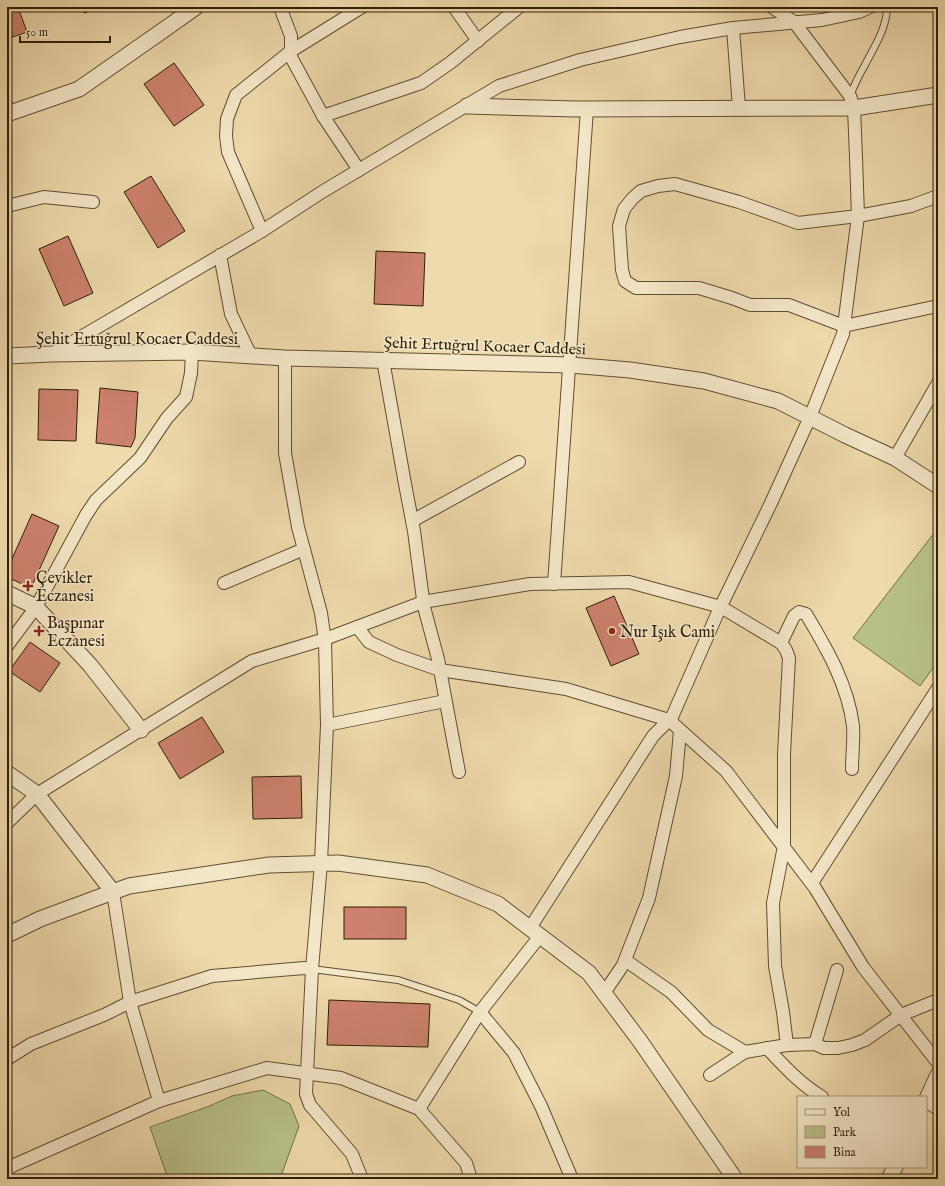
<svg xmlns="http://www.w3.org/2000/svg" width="945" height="1186" viewBox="0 0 945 1186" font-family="'IM FELL English',serif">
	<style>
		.green { fill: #b8c08a; stroke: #747048 }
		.building { fill: #cd816e; stroke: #2f1f06 }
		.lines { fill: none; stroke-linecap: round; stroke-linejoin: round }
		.service-casing { stroke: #5f4e30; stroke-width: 8 }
		.minor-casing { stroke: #5f4e30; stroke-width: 14 }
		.tertiary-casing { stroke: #5f4e30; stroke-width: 17 }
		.service { stroke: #f4e7c9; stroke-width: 6 }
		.minor { stroke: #f4e7c9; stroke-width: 12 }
		.tertiary { stroke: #f4e7c9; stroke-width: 15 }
		.poi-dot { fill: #8f2418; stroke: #f4e7c9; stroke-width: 1.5 }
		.labels { text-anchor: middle; stroke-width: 3; stroke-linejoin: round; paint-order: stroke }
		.street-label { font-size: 16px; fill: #2f1f06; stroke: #f4e7c9 }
		.poi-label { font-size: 16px; fill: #2f1f06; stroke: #f4e7c9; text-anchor: start }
	</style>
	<rect width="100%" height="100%" fill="#eedaac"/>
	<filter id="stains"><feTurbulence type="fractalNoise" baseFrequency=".005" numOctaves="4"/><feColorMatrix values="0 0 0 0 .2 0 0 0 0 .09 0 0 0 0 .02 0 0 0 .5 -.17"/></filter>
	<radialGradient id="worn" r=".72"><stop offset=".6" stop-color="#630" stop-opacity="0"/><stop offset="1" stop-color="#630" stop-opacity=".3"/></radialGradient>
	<!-- green -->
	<g class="green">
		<path d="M 938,528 L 938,661 L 920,686 L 853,638 Z"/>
		<path d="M 263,1090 L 290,1104 L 299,1126 L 280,1179 L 168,1179 L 150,1127 L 207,1107 L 232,1096 Z"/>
	</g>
	<!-- building -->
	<g class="building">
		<path d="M 18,7 L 27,32 L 7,39 L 7,11 Z"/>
		<path d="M 82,7 L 102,7 L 84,13 Z"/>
		<path d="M 174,63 L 204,105 L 174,126 L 144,84 Z"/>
		<path d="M 151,176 L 185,231 L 158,248 L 124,192 Z"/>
		<path d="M 68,236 L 93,293 L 64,306 L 39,249 Z"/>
		<path d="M 376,251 L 425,253 L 423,306 L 374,304 Z"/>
		<path d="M 100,388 L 138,392 L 135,438 L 131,447 L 96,443 Z"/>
		<path d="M 39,389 L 78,390 L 76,441 L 38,440 Z"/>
		<path d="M 32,514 L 59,526 L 31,588 L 7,577 L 7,570 Z"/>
		<path d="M 614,596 L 639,654 L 611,666 L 586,608 Z"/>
		<path d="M 30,642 L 60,663 L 40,692 L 9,671 Z"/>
		<path d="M 202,717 L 224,752 L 180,779 L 158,743 Z"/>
		<path d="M 301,776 L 302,818 L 253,819 L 252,777 Z"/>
		<rect x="344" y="907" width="62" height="32"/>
		<path d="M 329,1000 L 430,1004 L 428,1047 L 327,1045 Z"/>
	</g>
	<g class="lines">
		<defs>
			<g id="service">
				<path d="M 850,96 C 854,86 859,75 865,65 C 874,47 887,28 887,7"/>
				<path d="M 312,969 L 398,980 L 459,1000 L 480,1012"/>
			</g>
			<g id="minor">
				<path d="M 280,7 L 291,36 L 291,57 L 323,116 L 359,170"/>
				<path d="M 454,7 L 478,41"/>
				<path d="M 733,28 L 739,108"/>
				<path d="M 323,116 L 421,83 L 450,63 L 519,7"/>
				<path d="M 938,196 L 911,206 L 858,216 L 798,223 L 739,202 L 675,184 L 658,186 L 641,191 L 632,199 L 624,209 L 619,226 L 622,270 L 625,281 L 636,288 L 699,288 L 732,298 L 750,305 L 789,305 L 844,326 L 938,306"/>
				<path d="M 7,206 L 44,197 L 93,202"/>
				<path d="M 262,231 L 228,152 L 226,136 L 227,119 L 236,95 L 291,51 L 362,7"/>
				<path d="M 220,255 L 231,314 L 251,356"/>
				<path d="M 52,354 L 262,231 L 322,192 L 499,86 L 580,60 L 680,37 L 733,28 L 822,20 L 859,12 L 870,7"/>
				<path d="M 285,358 L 285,453 L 298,527 L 321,613 L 325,641 L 327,725 L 321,863 L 312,969 L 306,1094 L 310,1105 L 352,1154 L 362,1179"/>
				<path d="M 383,360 L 405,484 L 414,531 L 424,607 L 438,659 L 459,772"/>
				<path d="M 895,458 L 938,383"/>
				<path d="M 412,521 L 519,462"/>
				<path d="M 224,583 L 304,549"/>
				<path d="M 554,584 L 587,109"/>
				<path d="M 357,627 L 369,642 L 397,655 L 440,670 L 566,689 L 669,720 L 726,771 L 815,888 L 863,967 L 938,1063"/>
				<path d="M 781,643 L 794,616 L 799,612 L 806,614 C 827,649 848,685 853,726 C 854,740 852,755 852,769"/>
				<path d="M 7,646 L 36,607 L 86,515 L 96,500 L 140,458 L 167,418 L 186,397 L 191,373 L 192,352"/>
				<path d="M 327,725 L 445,701"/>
				<path d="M 7,823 L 37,794 L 252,661 L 325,639 L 423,602 L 530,584 L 629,582 L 721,607 L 781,643 L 786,650 L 789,658 L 784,754 L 784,846 L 773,903 L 775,966 L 783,1012 L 787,1045"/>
				<path d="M 812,883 L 938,688"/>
				<path d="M 113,892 L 130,1002 L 159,1101"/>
				<path d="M 530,928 L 653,736 L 672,717 L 719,610 L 771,503 L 810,417 L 843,334 L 858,216 L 856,157 L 854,108 L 850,96 L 794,22 L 772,7"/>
				<path d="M 625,960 L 671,992 L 708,1030 L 745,1052"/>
				<path d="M 604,993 L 623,965 L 649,898 L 676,776 L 680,731"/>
				<path d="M 480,1012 L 514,1053 L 541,1106 L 572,1179"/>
				<path d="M 815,1044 L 837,970"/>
				<path d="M 767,1048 C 784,1066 800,1084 822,1097"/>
				<path d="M 7,1059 L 31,1044 L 104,1015 L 130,1002 L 212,976 L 304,968 L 312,969"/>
				<path d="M 710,1075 L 745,1052 L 787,1045 L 815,1044 L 824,1048 L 838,1048 L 852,1045 L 865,1040 L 901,1015 L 938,1000"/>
				<path d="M 926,1101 L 938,1109"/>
				<path d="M 419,1109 L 480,1012 L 540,936"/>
				<path d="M 7,1170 L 12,1166 L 159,1101 L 267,1068 L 341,1078 L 419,1109 L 466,1163 L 471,1179"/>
			</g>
			<g id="tertiary">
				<path d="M 467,106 L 576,109 L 854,108 L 938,95"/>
				<path d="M 7,114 L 79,89 L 165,29 L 196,7"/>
				<path d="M 7,356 L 51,354 L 192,352 L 285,358 L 570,365 L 630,370 L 704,381 L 778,401 L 845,435 L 895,458 L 938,486"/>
				<path d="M 7,593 L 36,607 L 90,665 L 141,730"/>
				<path d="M 7,773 L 37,794 L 113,892"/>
				<path d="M 7,935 L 40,919 L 129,886 L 269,865 L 338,863 L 427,875 L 498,904 L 589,973 L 640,1041 L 735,1179"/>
				<path d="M 926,1101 L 938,1075"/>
				<path d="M 889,1179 L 895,1167"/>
			</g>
		</defs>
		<!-- service casing -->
		<use href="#service" class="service-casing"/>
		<!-- minor casing -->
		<use href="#minor" class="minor-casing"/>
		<!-- tertiary casing -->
		<use href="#tertiary" class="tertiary-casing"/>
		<!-- service -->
		<use href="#service" class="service"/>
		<!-- minor -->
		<use href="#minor" class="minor"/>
		<!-- tertiary -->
		<use href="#tertiary" class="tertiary"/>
	</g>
	<!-- markers -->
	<g class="poi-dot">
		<path d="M26 580h4v4h4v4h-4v4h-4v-4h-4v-4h4z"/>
		<path d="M37 625h4v4h4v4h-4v4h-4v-4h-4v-4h4z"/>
		<circle cx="612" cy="631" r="4"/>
	</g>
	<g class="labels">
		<!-- street labels -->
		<g class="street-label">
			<text x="137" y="344">Şehit Ertuğrul Kocaer Caddesi</text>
			<text transform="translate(485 345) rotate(2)" y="6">Şehit Ertuğrul Kocaer Caddesi</text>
		</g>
		<!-- poi labels -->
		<g class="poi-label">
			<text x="36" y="583">Çevikler<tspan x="36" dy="18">Eczanesi</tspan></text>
			<text x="47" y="628">Başpınar<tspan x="47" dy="18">Eczanesi</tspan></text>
			<text x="620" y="637">Nur Işık Cami</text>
		</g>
	</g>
	<!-- margin -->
	<rect width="945" height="1186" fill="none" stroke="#eedaac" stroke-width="24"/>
	<rect x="8" y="8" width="929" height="1170" fill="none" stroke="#2f1f06" stroke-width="2"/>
	<rect x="12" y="12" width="921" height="1162" fill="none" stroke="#2f1f06"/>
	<!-- legend -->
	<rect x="797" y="1096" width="130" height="72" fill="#f4e7c9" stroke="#a5977b"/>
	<rect x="805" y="1109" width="20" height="6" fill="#f4e7c9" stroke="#a5977b"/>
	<text x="833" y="1116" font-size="12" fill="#2f1f06">Yol</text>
	<rect x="805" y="1126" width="20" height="12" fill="#b8c08a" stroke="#a5977b"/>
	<text x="833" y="1136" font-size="12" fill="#2f1f06">Park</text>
	<rect x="805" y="1146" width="20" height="12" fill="#cd816e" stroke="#a5977b"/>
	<text x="833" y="1156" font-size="12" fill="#2f1f06">Bina</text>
	<!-- scale -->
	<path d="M20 36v6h90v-6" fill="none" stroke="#2f1f06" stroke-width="2"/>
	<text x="26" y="36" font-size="12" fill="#2f1f06" stroke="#f4e7c9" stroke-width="3" paint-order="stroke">50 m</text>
	<rect width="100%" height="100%" filter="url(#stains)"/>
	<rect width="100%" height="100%" fill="url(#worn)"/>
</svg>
